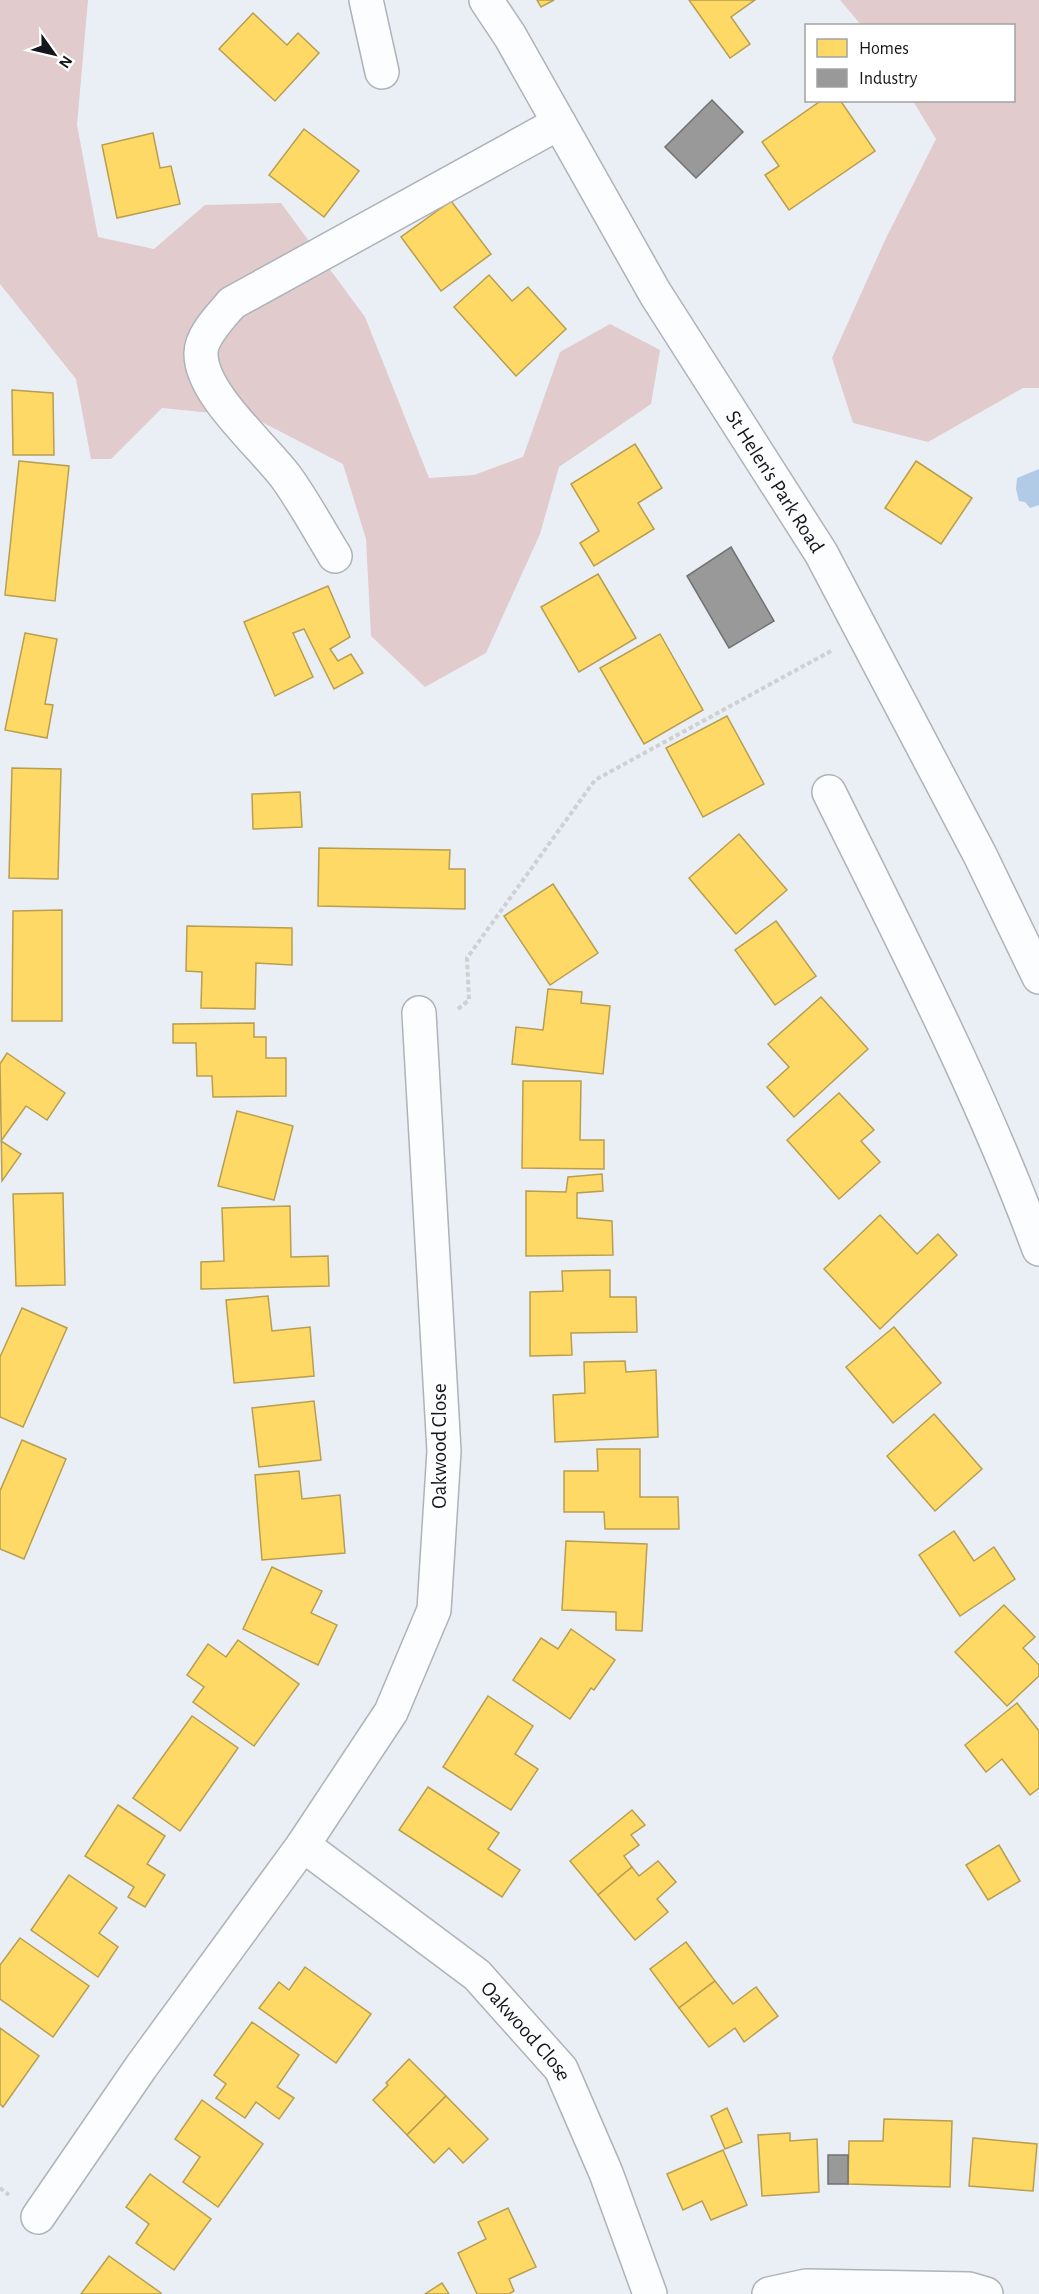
<svg xmlns="http://www.w3.org/2000/svg" width="1039" height="2294" viewBox="0 0 1039 2294" font-family="'Alegreya Sans',sans-serif">
	<style>
		.green { fill: #e2cbcc }
		.water { fill: #b1cbe7 }
		.homes { fill: #ffd966; stroke: #b89e4f; stroke-width: 1.5 }
		.industry { fill: #999; stroke: #717273; stroke-width: 1.5 }
		.lines { fill: none; stroke-linecap: round; stroke-linejoin: round }
		.minor-casing { stroke: #aeb3b8; stroke-width: 36 }
		.path { stroke: #ced0d1; stroke-width: 4; stroke-dasharray: 4.5 3; stroke-linecap: butt }
		.minor { stroke: #fcfdfe; stroke-width: 33 }
		.labels { text-anchor: middle; stroke-width: 6; stroke-linejoin: round; paint-order: stroke }
		.street-label { font-size: 21px; fill: #13161a; stroke: #fff }
	</style>
	<rect width="100%" height="100%" fill="#e9eff5"/>
	<!-- green -->
	<g class="green">
		<path d="M 0,0 L 88,0 L 77,125 L 98,237 L 154,249 L 205,205 L 281,203 L 365,317 L 429,478 L 474,475 L 523,457 L 560,352 L 610,324 L 660,350 L 651,404 L 559,467 L 540,534 L 486,653 L 425,687 L 371,636 L 366,539 L 343,464 L 252,417 L 162,408 L 111,459 L 91,459 L 76,379 L 0,284 Z"/>
		<path d="M 840,0 L 1039,0 L 1039,388 L 1023,388 L 928,442 L 853,423 L 832,358 L 886,238 L 936,139 L 913,101 L 1014,100 L 1014,26 L 861,25 Z"/>
	</g>
	<!-- water -->
	<path class="water" d="M 1039,469 L 1039,505 L 1030,508 L 1025,502 L 1019,501 L 1016,489 L 1017,478 Z"/>
	<!-- homes -->
	<g class="homes">
		<path d="M 537,0 L 554,0 L 541,7 Z"/>
		<path d="M 689,0 L 755,0 L 731,17 L 750,44 L 730,58 Z"/>
		<path d="M 253,13 L 287,45 L 298,33 L 319,53 L 275,101 L 219,49 Z"/>
		<path d="M 822,100 L 840,100 L 875,151 L 789,210 L 765,175 L 779,166 L 762,142 Z"/>
		<path d="M 304,129 L 359,171 L 324,217 L 269,175 Z"/>
		<path d="M 153,133 L 160,168 L 171,166 L 180,204 L 117,218 L 102,145 Z"/>
		<path d="M 451,201 L 491,254 L 441,291 L 401,237 Z"/>
		<path d="M 489,275 L 512,301 L 528,287 L 566,329 L 516,376 L 454,307 Z"/>
		<path d="M 12,390 L 53,393 L 54,455 L 13,455 Z"/>
		<path d="M 635,444 L 662,488 L 638,503 L 654,529 L 594,566 L 580,543 L 599,531 L 571,484 Z"/>
		<path d="M 19,461 L 69,466 L 55,601 L 5,595 Z"/>
		<path d="M 916,461 L 972,498 L 941,544 L 885,508 Z"/>
		<path d="M 598,574 L 636,638 L 579,672 L 541,607 Z"/>
		<path d="M 328,586 L 350,637 L 330,649 L 338,661 L 351,654 L 363,673 L 334,689 L 304,629 L 293,633 L 313,677 L 275,696 L 244,622 Z"/>
		<path d="M 25,633 L 57,639 L 45,704 L 53,705 L 47,738 L 5,730 Z"/>
		<path d="M 660,634 L 703,710 L 644,744 L 600,668 Z"/>
		<path d="M 727,716 L 764,784 L 703,817 L 666,748 Z"/>
		<path d="M 12,768 L 61,769 L 58,879 L 9,878 Z"/>
		<path d="M 300,792 L 302,827 L 253,829 L 252,794 Z"/>
		<path d="M 739,834 L 787,890 L 736,934 L 689,878 Z"/>
		<path d="M 319,848 L 450,850 L 449,869 L 465,869 L 465,909 L 318,906 Z"/>
		<path d="M 553,884 L 598,953 L 550,985 L 504,916 Z"/>
		<path d="M 62,910 L 62,1021 L 12,1021 L 13,911 Z"/>
		<path d="M 776,921 L 816,976 L 775,1005 L 735,950 Z"/>
		<path d="M 187,926 L 292,928 L 292,965 L 256,963 L 255,1009 L 201,1008 L 202,972 L 186,971 Z"/>
		<path d="M 548,989 L 582,992 L 581,1003 L 610,1006 L 603,1074 L 512,1064 L 516,1027 L 543,1030 Z"/>
		<path d="M 821,997 L 868,1049 L 794,1117 L 767,1087 L 789,1067 L 768,1044 Z"/>
		<path d="M 254,1023 L 254,1037 L 266,1037 L 266,1058 L 286,1058 L 286,1096 L 213,1097 L 212,1076 L 197,1076 L 196,1043 L 173,1043 L 173,1024 Z"/>
		<path d="M 7,1053 L 65,1093 L 47,1120 L 26,1106 L 1,1141 L 21,1154 L 2,1181 L 0,1064 Z"/>
		<path d="M 523,1081 L 581,1081 L 580,1140 L 604,1140 L 604,1169 L 522,1168 Z"/>
		<path d="M 839,1093 L 874,1130 L 861,1141 L 880,1162 L 839,1199 L 787,1140 Z"/>
		<path d="M 237,1111 L 293,1126 L 274,1200 L 218,1186 Z"/>
		<path d="M 602,1174 L 603,1191 L 577,1193 L 577,1218 L 612,1221 L 613,1255 L 526,1256 L 526,1191 L 566,1192 L 568,1177 Z"/>
		<path d="M 63,1193 L 65,1285 L 16,1286 L 13,1194 Z"/>
		<path d="M 290,1206 L 291,1257 L 328,1256 L 329,1286 L 201,1289 L 201,1262 L 224,1261 L 222,1208 Z"/>
		<path d="M 880,1215 L 917,1254 L 938,1234 L 957,1255 L 880,1329 L 824,1269 Z"/>
		<path d="M 610,1270 L 610,1297 L 636,1297 L 637,1332 L 571,1333 L 572,1355 L 530,1356 L 530,1292 L 563,1291 L 562,1271 Z"/>
		<path d="M 268,1296 L 272,1331 L 310,1327 L 314,1376 L 234,1383 L 226,1300 Z"/>
		<path d="M 22,1308 L 67,1328 L 23,1427 L 0,1417 L 0,1357 Z"/>
		<path d="M 894,1327 L 941,1383 L 893,1423 L 846,1367 Z"/>
		<path d="M 625,1361 L 626,1372 L 656,1370 L 658,1437 L 555,1442 L 553,1395 L 585,1393 L 584,1362 Z"/>
		<path d="M 314,1401 L 321,1460 L 259,1467 L 252,1408 Z"/>
		<path d="M 934,1414 L 982,1469 L 935,1511 L 887,1456 Z"/>
		<path d="M 22,1440 L 66,1459 L 24,1559 L 0,1549 L 0,1491 Z"/>
		<path d="M 597,1449 L 640,1449 L 640,1497 L 678,1497 L 679,1529 L 605,1529 L 604,1512 L 564,1512 L 564,1471 L 598,1471 Z"/>
		<path d="M 299,1471 L 302,1499 L 340,1495 L 345,1553 L 262,1560 L 255,1475 Z"/>
		<path d="M 954,1531 L 974,1561 L 994,1547 L 1015,1579 L 960,1616 L 919,1555 Z"/>
		<path d="M 566,1541 L 647,1544 L 642,1631 L 616,1630 L 616,1612 L 562,1610 Z"/>
		<path d="M 272,1567 L 322,1591 L 311,1613 L 337,1625 L 318,1665 L 243,1629 Z"/>
		<path d="M 1004,1605 L 1035,1637 L 1023,1648 L 1039,1665 L 1039,1676 L 1007,1706 L 955,1652 Z"/>
		<path d="M 571,1629 L 615,1660 L 594,1690 L 591,1688 L 570,1719 L 513,1680 L 541,1638 L 558,1649 Z"/>
		<path d="M 238,1640 L 299,1684 L 254,1746 L 193,1702 L 204,1687 L 187,1675 L 208,1644 L 226,1657 Z"/>
		<path d="M 488,1696 L 533,1726 L 515,1754 L 538,1769 L 511,1810 L 443,1767 Z"/>
		<path d="M 1017,1703 L 1039,1731 L 1039,1788 L 1030,1795 L 1002,1759 L 986,1772 L 965,1745 Z"/>
		<path d="M 192,1716 L 238,1748 L 180,1831 L 133,1798 Z"/>
		<path d="M 428,1787 L 499,1833 L 488,1849 L 520,1870 L 502,1897 L 399,1830 Z"/>
		<path d="M 118,1805 L 165,1836 L 147,1864 L 165,1875 L 145,1907 L 128,1897 L 134,1887 L 85,1856 Z"/>
		<path d="M 632,1810 L 645,1825 L 631,1835 L 639,1845 L 624,1856 L 632,1867 L 598,1895 L 570,1861 Z"/>
		<path d="M 999,1845 L 1020,1881 L 988,1900 L 966,1865 Z"/>
		<path d="M 658,1861 L 676,1882 L 657,1899 L 668,1912 L 635,1940 L 598,1895 L 632,1867 L 639,1876 Z"/>
		<path d="M 69,1875 L 117,1908 L 99,1933 L 118,1947 L 98,1977 L 31,1930 Z"/>
		<path d="M 20,1938 L 89,1986 L 53,2037 L 0,1999 L 0,1965 Z"/>
		<path d="M 686,1942 L 715,1981 L 679,2008 L 650,1969 Z"/>
		<path d="M 305,1967 L 371,2014 L 336,2063 L 259,2008 L 279,1982 L 289,1990 Z"/>
		<path d="M 715,1981 L 733,2004 L 756,1987 L 778,2016 L 744,2042 L 735,2028 L 709,2047 L 679,2008 Z"/>
		<path d="M 252,2022 L 299,2055 L 277,2087 L 294,2098 L 279,2119 L 256,2102 L 245,2118 L 216,2098 L 226,2084 L 214,2075 Z"/>
		<path d="M 0,2028 L 39,2056 L 3,2107 L 0,2104 Z"/>
		<path d="M 409,2059 L 446,2096 L 407,2135 L 373,2100 L 388,2085 L 386,2083 Z"/>
		<path d="M 446,2096 L 488,2139 L 463,2163 L 449,2148 L 434,2163 L 407,2135 Z"/>
		<path d="M 202,2100 L 263,2144 L 218,2207 L 183,2182 L 200,2157 L 175,2139 Z"/>
		<path d="M 727,2108 L 742,2142 L 725,2149 L 711,2116 Z"/>
		<path d="M 884,2119 L 952,2121 L 950,2187 L 848,2184 L 849,2141 L 883,2141 Z"/>
		<path d="M 790,2133 L 790,2141 L 817,2139 L 819,2192 L 762,2196 L 758,2135 Z"/>
		<path d="M 973,2138 L 1037,2144 L 1033,2191 L 969,2186 Z"/>
		<path d="M 723,2150 L 747,2205 L 711,2220 L 702,2201 L 683,2210 L 667,2174 Z"/>
		<path d="M 150,2174 L 211,2219 L 174,2270 L 136,2243 L 149,2224 L 126,2207 Z"/>
		<path d="M 508,2208 L 536,2267 L 509,2279 L 514,2291 L 509,2294 L 477,2294 L 458,2253 L 486,2239 L 478,2222 Z"/>
		<path d="M 109,2256 L 161,2293 L 160,2294 L 81,2294 Z"/>
		<path d="M 442,2283 L 449,2294 L 425,2294 Z"/>
	</g>
	<!-- industry -->
	<g class="industry">
		<path d="M 712,100 L 743,132 L 696,178 L 665,147 Z"/>
		<path d="M 731,547 L 774,621 L 729,648 L 687,576 Z"/>
		<rect x="828" y="2155" width="20" height="29"/>
	</g>
	<g class="lines">
		<defs>
			<g id="minor">
				<path d="M 366,0 L 382,72"/>
				<path id="s1" d="M 486,0 L 510,36 L 655,293 L 821,553 L 980,855 L 1039,977"/>
				<path d="M 335,556 C 319,530 304,502 286,477 C 263,446 200,393 201,353 C 201,336 221,316 232,303 L 559,123"/>
				<path d="M 829,792 C 903,942 981,1092 1039,1249"/>
				<path id="s2" d="M 303,1845 L 477,1975 L 561,2069 L 606,2173 L 650,2294"/>
				<path d="M 38,2217 L 141,2067 L 303,1845 L 391,1712 L 434,1610 L 444,1451 L 419,1013"/>
				<path d="M 769,2294 L 806,2286 L 969,2289 L 986,2294"/>
			</g>
		</defs>
		<!-- minor casing -->
		<use href="#minor" class="minor-casing"/>
		<!-- path -->
		<g class="path">
			<path d="M 458,1009 L 469,1000 L 467,958 L 595,780 L 831,651"/>
			<path d="M 0,2188 L 9,2195"/>
		</g>
		<!-- minor -->
		<use href="#minor" class="minor"/>
	</g>
	<g class="labels">
		<!-- street labels -->
		<g class="street-label">
			<text dy="7" stroke="none"><textPath href="#s1" startOffset="562">St Helen's Park Road</textPath></text>
			<text transform="translate(439 1446) rotate(-90)" y="7">Oakwood Close</text>
			<text dy="7" stroke="none"><textPath href="#s2" startOffset="292">Oakwood Close</textPath></text>
		</g>
	</g>
	<!-- legend -->
	<rect x="805" y="24" width="210" height="78" fill="#ffffff" stroke="#a1a2a3" stroke-width="1.5"/>
	<rect x="817" y="39" width="30" height="18" fill="#ffd966" stroke="#a1a2a3" stroke-width="1.5"/>
	<text x="859" y="54" font-size="18" fill="#13161a">Homes</text>
	<rect x="817" y="69" width="30" height="18" fill="#999999" stroke="#a1a2a3" stroke-width="1.5"/>
	<text x="859" y="84" font-size="18" fill="#13161a">Industry</text>
	<!-- north arrow -->
	<g transform="translate(54 54) rotate(124)" stroke="#ffffff" stroke-width="4.5" paint-order="stroke">
	<path d="M0-4.5L10 22L0 15L-10 22Z" fill="#13161a"/>
	<text y="-9" font-size="16" font-weight="bold" text-anchor="middle" fill="#13161a">N</text>
	</g>
</svg>
